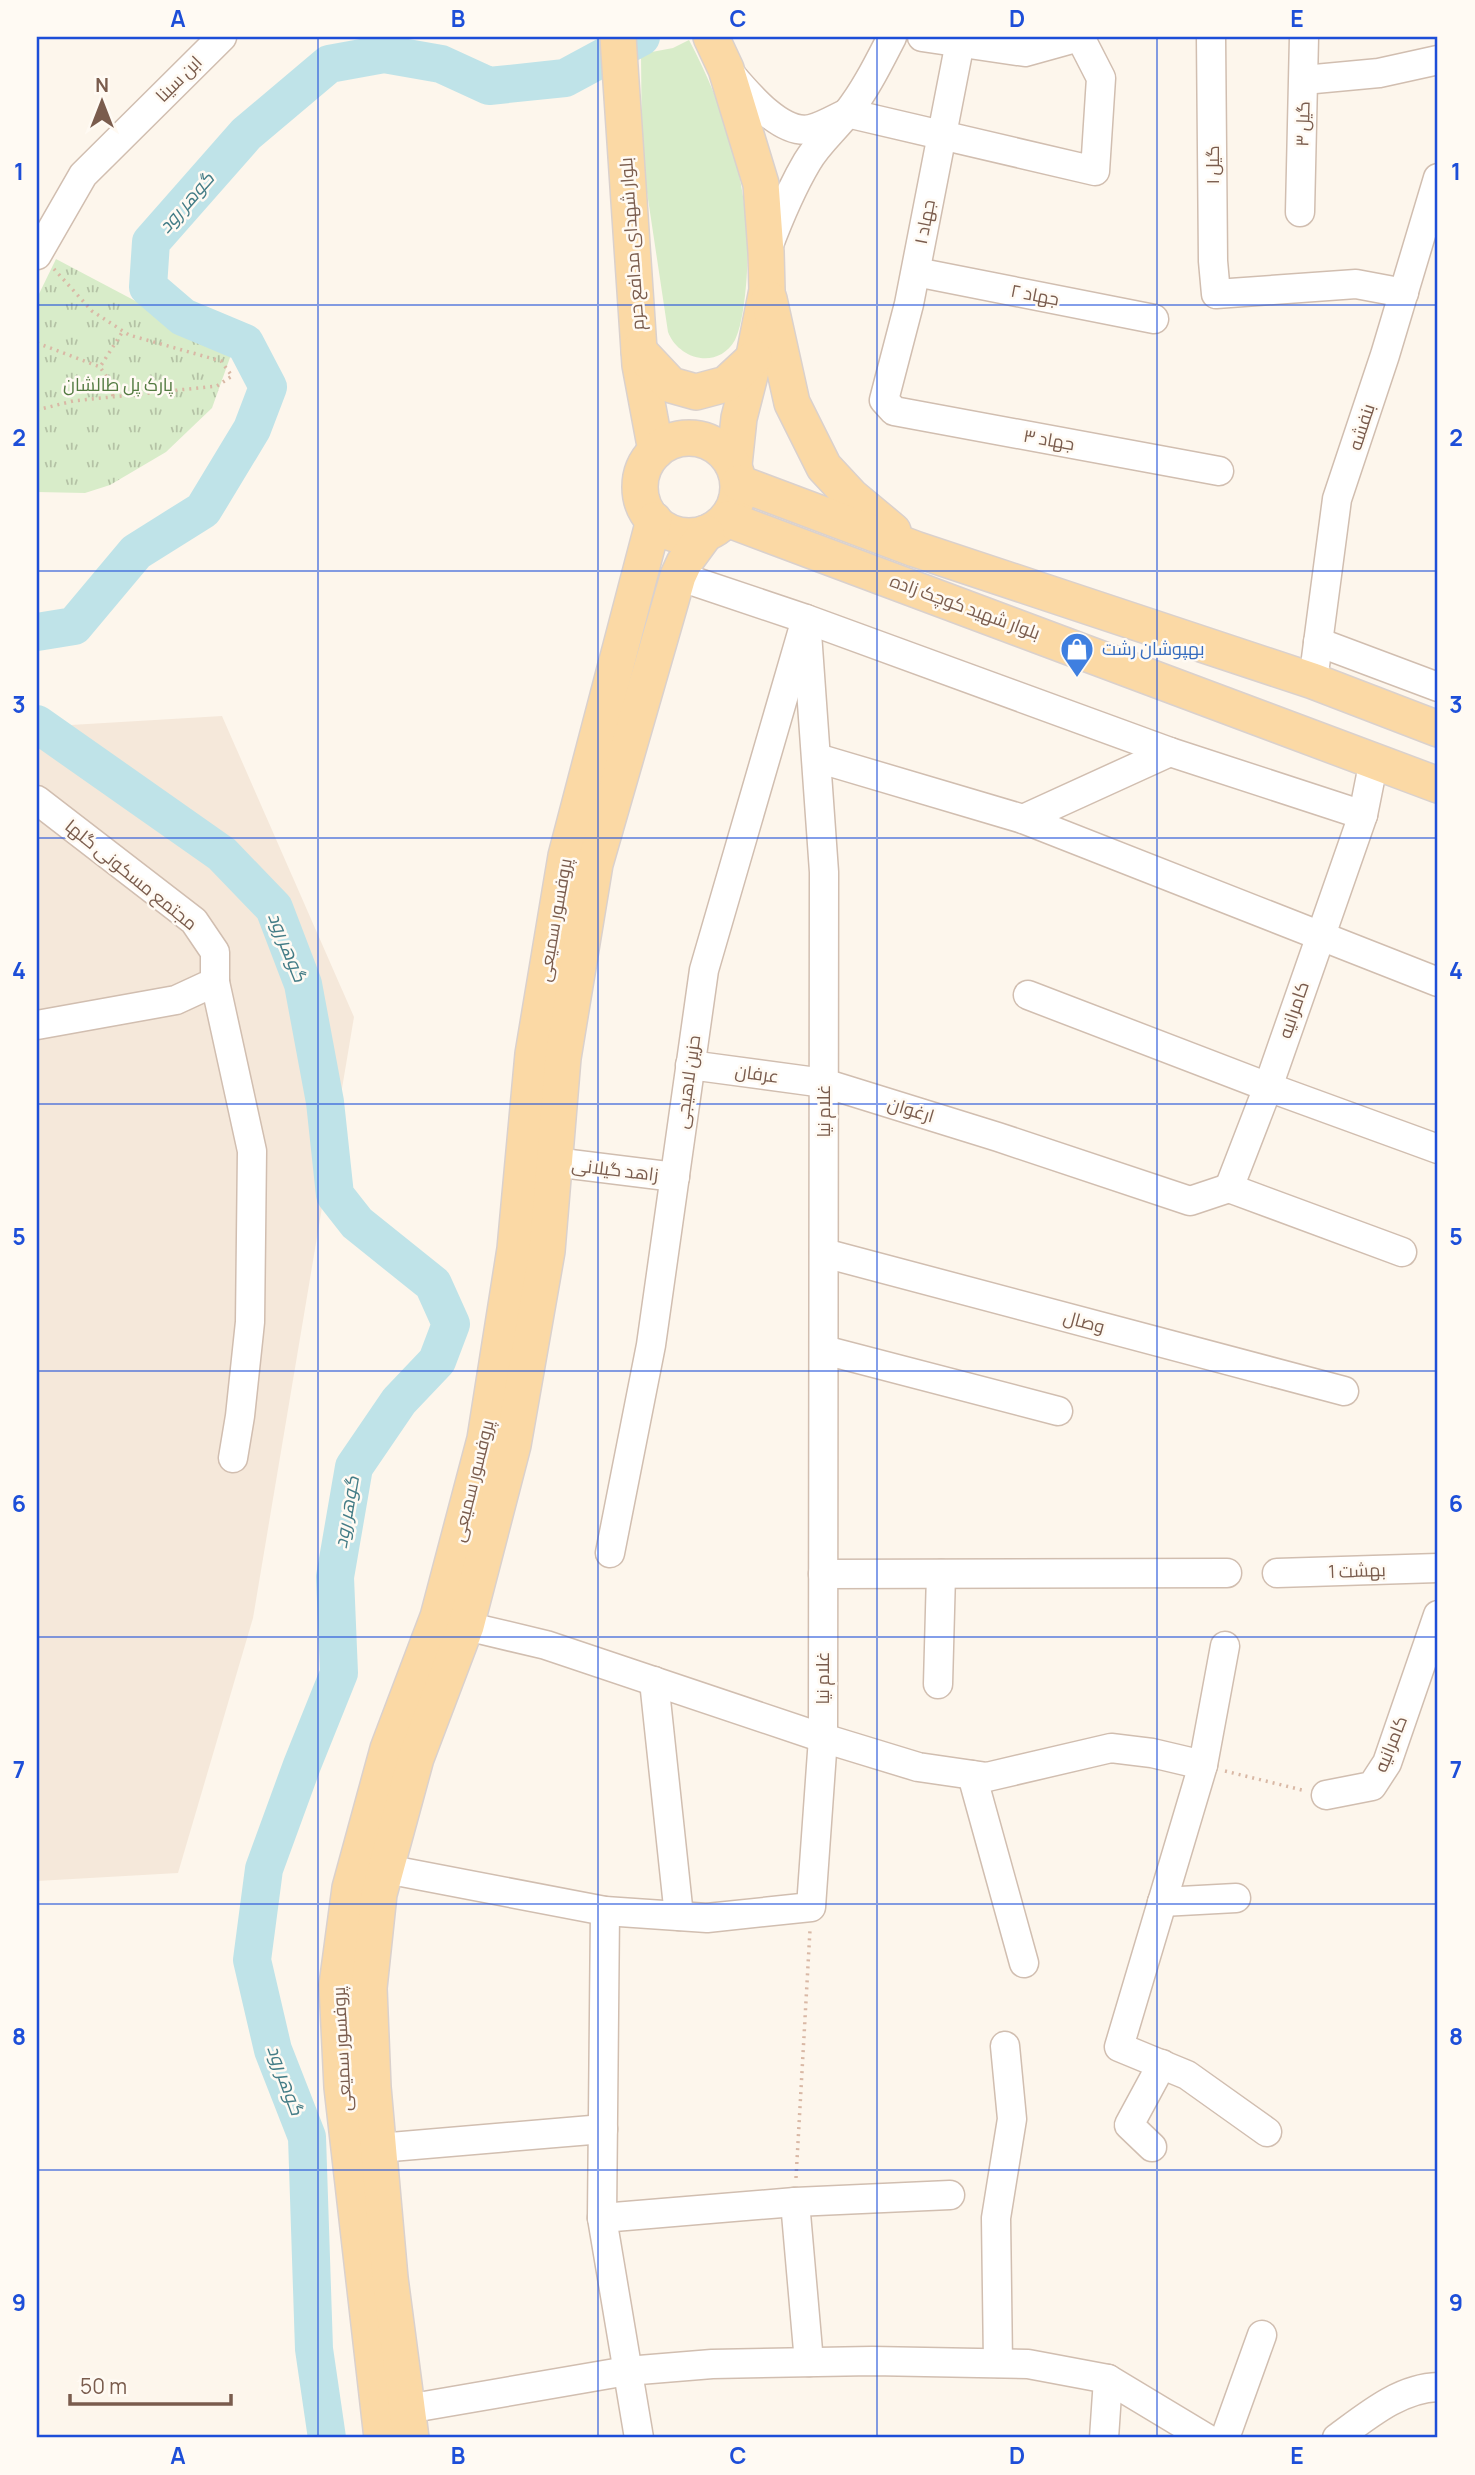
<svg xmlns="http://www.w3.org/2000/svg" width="1475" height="2475" viewBox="0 0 1475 2475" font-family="Manrope,Cairo,sans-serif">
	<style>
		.residential { fill: #f5e8da }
		.grass { fill: #d8ecc9 }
		.park { fill: url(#park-tufts) }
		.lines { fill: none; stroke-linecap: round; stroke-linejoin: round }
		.river { stroke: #bfe3e8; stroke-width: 38 }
		.minor-casing { stroke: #d1beb0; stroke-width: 31 }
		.major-casing { stroke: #dad1cd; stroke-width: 38 }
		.path { stroke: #d9b8a5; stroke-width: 3.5; stroke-dasharray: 2 5; stroke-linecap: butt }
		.minor { stroke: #fff; stroke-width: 28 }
		.major { stroke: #fbd9a5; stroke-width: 35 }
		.grid { fill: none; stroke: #1d4ed8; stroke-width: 2; stroke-opacity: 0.55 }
		.labels { text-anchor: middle; stroke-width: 5; stroke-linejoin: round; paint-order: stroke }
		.street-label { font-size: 18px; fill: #7a5c4d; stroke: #fffaf3 }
		.park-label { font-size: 18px; fill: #537a41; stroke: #fffaf3 }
		.shop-label { font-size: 18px; fill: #366cbe; stroke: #fffaf3; text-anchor: start }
		.water-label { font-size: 19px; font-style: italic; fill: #437c86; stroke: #fffaf3 }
		.neatline { fill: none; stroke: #1d4ed8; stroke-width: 2.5 }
		.grid-label { font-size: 23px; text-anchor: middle; font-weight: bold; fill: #1d4ed8 }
	</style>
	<defs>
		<pattern id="park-tufts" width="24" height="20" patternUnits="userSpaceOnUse" patternTransform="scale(1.75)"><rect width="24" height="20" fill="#d8ecc9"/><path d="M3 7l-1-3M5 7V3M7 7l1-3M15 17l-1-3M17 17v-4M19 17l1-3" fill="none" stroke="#b4c2a5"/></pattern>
	</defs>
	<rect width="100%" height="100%" fill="#fdf6ec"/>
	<!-- residential -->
	<path class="residential" d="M 222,716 L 354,1017 L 253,1618 L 178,1873 L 37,1881 L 37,727 Z"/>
	<!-- grass -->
	<path class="grass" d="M 689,40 C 727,112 751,189 747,271 C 746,290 743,324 735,340 C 718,370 679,360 668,332 L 642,159 L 641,54 L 673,48 Z"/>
	<!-- park -->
	<path class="park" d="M 56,259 L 232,352 L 212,408 L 166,452 L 110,485 L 85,493 L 37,492 L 37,298 Z"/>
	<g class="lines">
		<!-- river -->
		<g class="river">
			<path d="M 37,632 L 74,626 L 136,552 L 203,510 L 252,429 L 268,387 L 245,343 L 183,317 L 148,287 L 151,242 L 246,134 L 329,64 L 384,54 L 441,64 L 489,86 L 565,78 L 641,37"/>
			<path d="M 37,724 L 222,854 L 274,908 L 303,984 L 325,1102 L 335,1195 L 357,1223 L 433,1284 L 451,1324 L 437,1361 L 399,1401 L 354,1467 L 335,1577 L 339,1673 L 302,1765 L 264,1869 L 252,1960 L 273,2050 L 307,2137 L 314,2349 L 327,2438"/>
		</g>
		<defs>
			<g id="minor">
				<path d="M 922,37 L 1025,52 L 1079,37"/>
				<path d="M 1211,37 L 1213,261 L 1216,294 L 1356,284 L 1404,293"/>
				<path d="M 960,42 L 909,304 L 884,400 L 894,411 L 1219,471"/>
				<path d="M 728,71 C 746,92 781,136 811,129 C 823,126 836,118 847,113 L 1095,171 L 1101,78 L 1080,37"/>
				<path d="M 1304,80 L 1379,73 L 1438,60"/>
				<path d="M 1300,212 L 1304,37"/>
				<path d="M 768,247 C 779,218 791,189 807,162 C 818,143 835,129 848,112 C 866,89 879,62 892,37"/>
				<path d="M 37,255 L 83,175 L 222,37"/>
				<path d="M 916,272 L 1154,319"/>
				<path d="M 1318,642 L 1438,687"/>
				<path d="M 1313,681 L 1337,499 L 1385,355 L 1438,178"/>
				<path d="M 817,758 L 1023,819 L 1170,752"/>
				<path d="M 1374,760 L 1363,815 L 1268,1087 L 1438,1149"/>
				<path d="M 37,800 L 194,921 L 215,952 L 215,982 L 176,1000 L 37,1025"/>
				<path d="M 1023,819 L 1438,982"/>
				<path d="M 215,982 L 252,1151 L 250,1322 L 240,1416 L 233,1458"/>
				<path d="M 1028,995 L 1268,1087 L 1229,1188 L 1402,1252"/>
				<path d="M 690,1065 L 824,1083 L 998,1137 L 1190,1201 L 1229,1188"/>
				<path d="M 554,1162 L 675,1177"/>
				<path d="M 824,1253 L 1344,1391"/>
				<path d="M 824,1350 L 1058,1411"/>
				<path d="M 610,1553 L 651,1345 L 704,970 L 806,619 L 1170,752 L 1363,815"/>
				<path d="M 1277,1573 L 1438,1568"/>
				<path d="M 823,1574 L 1227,1573"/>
				<path d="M 466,1626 L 546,1645 L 823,1738 L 918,1767 L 987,1777 L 1111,1748 L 1152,1753 L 1203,1765"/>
				<path d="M 1225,1646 L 1203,1765 L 1119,2047 L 1187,2075 L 1267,2132"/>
				<path d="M 654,1681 L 679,1916"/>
				<path d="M 938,1684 L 941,1574"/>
				<path d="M 972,1775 L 1024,1963"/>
				<path d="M 1326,1795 L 1372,1786 L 1387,1763 L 1438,1615"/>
				<path d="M 386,1869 L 605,1911 L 707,1918 L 811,1907 L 823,1738 L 824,872 L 806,619 L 678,576"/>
				<path d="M 1162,1902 L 1236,1898"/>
				<path d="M 605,1911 L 602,2218 L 639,2438"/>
				<path d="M 1152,2147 L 1129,2125 L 1162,2064"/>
				<path d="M 379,2148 L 603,2129"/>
				<path d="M 795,2202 L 809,2362"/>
				<path d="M 602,2218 L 795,2202 L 950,2195"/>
				<path d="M 998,2363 L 996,2218 L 1012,2119 L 1005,2046"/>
				<path d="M 407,2409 L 627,2371 L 712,2364 L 872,2361 L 1028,2364 L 1108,2379 L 1206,2438"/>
				<path d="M 1104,2438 L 1108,2379"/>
				<path d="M 1225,2438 L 1262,2335"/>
				<path d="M 1337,2438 C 1367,2416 1400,2388 1438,2387"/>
			</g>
			<g id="major">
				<path d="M 618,37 L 640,365 L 656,451"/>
				<path d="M 711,37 L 726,69 L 761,184 L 766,252 L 767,290 L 751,371 L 739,418 L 734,465"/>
				<path d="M 769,299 L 792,403 L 824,467 L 851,496 L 893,531"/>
				<path d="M 639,351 L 671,385 L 696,392 L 726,384 L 754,358"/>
				<circle cx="689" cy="487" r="49"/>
				<path d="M 739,483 L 915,549 L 1313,681 L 1438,729"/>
				<path d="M 727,519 L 1438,785"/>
				<path d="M 382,2438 L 342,2087 L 337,1985 L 350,1888 L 388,1749 L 438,1617 L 485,1439 L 515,1249 L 533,1054 L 566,856 L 654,520"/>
				<path d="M 411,2438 L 390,2278 L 373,2087 L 369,1988 L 379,1894 L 416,1758 L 466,1626 L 513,1445 L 547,1251 L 563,1058 L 595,864 L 678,576 L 684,563 L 706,533"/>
			</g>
		</defs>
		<!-- minor casing -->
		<use href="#minor" class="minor-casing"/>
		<!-- major casing -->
		<use href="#major" class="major-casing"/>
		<!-- path -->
		<g class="path">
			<path d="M 37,343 L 100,367"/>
			<path d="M 113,396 L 109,380 L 100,367 L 123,331"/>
			<path d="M 37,410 L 73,401 L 217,386 L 232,376 L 221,361 L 129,335 L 92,311 L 54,269"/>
			<path d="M 1225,1771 L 1302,1790"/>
			<path d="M 796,2178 L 810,1930"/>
		</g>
		<!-- minor -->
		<use href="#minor" class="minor"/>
		<!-- major -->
		<use href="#major" class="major"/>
	</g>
	<!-- grid -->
	<path class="grid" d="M 318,37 L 318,2438M 598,37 L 598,2438M 877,37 L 877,2438M 1157,37 L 1157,2438M 37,305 L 1438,305M 37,571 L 1438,571M 37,838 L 1438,838M 37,1104 L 1438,1104M 37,1371 L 1438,1371M 37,1637 L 1438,1637M 37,1904 L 1438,1904M 37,2170 L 1438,2170"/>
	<!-- icons -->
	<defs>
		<symbol id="shop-pin" viewBox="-11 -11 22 30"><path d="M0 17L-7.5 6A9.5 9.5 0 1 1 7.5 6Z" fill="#3f7fe0" stroke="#fffaf3"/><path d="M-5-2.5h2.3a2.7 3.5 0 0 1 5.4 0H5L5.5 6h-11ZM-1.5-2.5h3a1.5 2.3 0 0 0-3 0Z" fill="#fff"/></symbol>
	</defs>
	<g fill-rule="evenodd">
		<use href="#shop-pin" x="1058" y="630" width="38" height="52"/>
	</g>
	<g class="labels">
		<!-- street labels -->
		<g class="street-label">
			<text transform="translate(179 79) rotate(-45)" y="6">ابن سینا</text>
			<text transform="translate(1303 124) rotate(-88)" y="6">گیل ۳</text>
			<text transform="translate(1213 165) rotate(-90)" y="6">گیل ۱</text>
			<text transform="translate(925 222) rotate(-79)" y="6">جهاد ۱</text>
			<text transform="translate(632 244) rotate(-94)" y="6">بلوار شهدای مدافع حرم</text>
			<text transform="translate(1035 295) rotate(11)" y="6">جهاد ۲</text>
			<text transform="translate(1362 427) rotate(-72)" y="6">بنفشه</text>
			<text transform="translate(1049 440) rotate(10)" y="6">جهاد ۳</text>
			<text transform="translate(965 607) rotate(20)" y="6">بلوار شهید کوچک زاده</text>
			<text transform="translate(131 875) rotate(39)" y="6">مجتمع مسکونی گلها</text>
			<text transform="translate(555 920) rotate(-80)" y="6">پروفسور سمیعی</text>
			<text transform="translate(1294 1010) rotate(-71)" y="6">کامرانیه</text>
			<text transform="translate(757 1074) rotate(8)" y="6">عرفان</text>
			<text transform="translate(688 1082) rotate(-82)" y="6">حزین لاهیجی</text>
			<text transform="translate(911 1110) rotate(17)" y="6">ارغوان</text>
			<text transform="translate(824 1111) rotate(-90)" y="6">غلام نیا</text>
			<text transform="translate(615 1170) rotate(7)" y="6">زاهد گیلانی</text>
			<text transform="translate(1084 1322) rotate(15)" y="6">وصال</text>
			<text transform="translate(473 1481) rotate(-76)" y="6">پروفسور سمیعی</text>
			<text transform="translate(1357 1571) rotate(-2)" y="6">بهشت 1</text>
			<text transform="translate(823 1678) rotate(-90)" y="6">غلام نیا</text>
			<text transform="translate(1391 1744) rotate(-68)" y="6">کامرانیه</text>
			<text transform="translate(342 2049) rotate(-93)" y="6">پروفسور سمیعی</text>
		</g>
		<!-- park labels -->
		<g class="park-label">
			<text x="118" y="391">پارک پل طالشان</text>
		</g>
		<!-- shop labels -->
		<g class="shop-label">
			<text x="1102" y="655">بهپوشان رشت</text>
		</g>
		<!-- water labels -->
		<g class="water-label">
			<text transform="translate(186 202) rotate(-49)" y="7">گوهر رود</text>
			<text transform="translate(288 947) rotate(68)" y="7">گوهر رود</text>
			<text transform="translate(346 1512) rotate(-80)" y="7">گوهر رود</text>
			<text transform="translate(286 2080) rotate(70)" y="7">گوهر رود</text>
		</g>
	</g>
	<!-- border -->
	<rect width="1475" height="2475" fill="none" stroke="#fffaf3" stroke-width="77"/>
	<!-- north arrow -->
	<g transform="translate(102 102)" stroke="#fffaf3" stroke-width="5" paint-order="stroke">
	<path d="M0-5L12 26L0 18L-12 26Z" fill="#7a5c4d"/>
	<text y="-10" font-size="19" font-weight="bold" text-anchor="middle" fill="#7a5c4d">N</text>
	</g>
	<!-- scale -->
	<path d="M70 2394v10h161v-10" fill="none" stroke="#7a5c4d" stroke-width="3.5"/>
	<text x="80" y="2394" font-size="21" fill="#7a5c4d" stroke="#fffaf3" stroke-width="5" paint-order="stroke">50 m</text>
	<rect x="38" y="38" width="1398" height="2398" class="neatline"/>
	<g class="grid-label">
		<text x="178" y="27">A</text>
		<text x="458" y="27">B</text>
		<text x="738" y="27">C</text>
		<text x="1017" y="27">D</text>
		<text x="1297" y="27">E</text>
		<text x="19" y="180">1</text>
		<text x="1456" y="180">1</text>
		<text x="19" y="446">2</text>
		<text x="1456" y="446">2</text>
		<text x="19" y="713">3</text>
		<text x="1456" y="713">3</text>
		<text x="19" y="979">4</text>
		<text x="1456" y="979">4</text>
		<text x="19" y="1245">5</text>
		<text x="1456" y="1245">5</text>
		<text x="19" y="1512">6</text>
		<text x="1456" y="1512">6</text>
		<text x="19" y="1778">7</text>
		<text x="1456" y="1778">7</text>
		<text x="19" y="2045">8</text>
		<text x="1456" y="2045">8</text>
		<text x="19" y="2311">9</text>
		<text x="1456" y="2311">9</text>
		<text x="178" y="2464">A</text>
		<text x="458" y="2464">B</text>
		<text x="738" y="2464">C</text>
		<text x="1017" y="2464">D</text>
		<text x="1297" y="2464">E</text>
	</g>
</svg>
